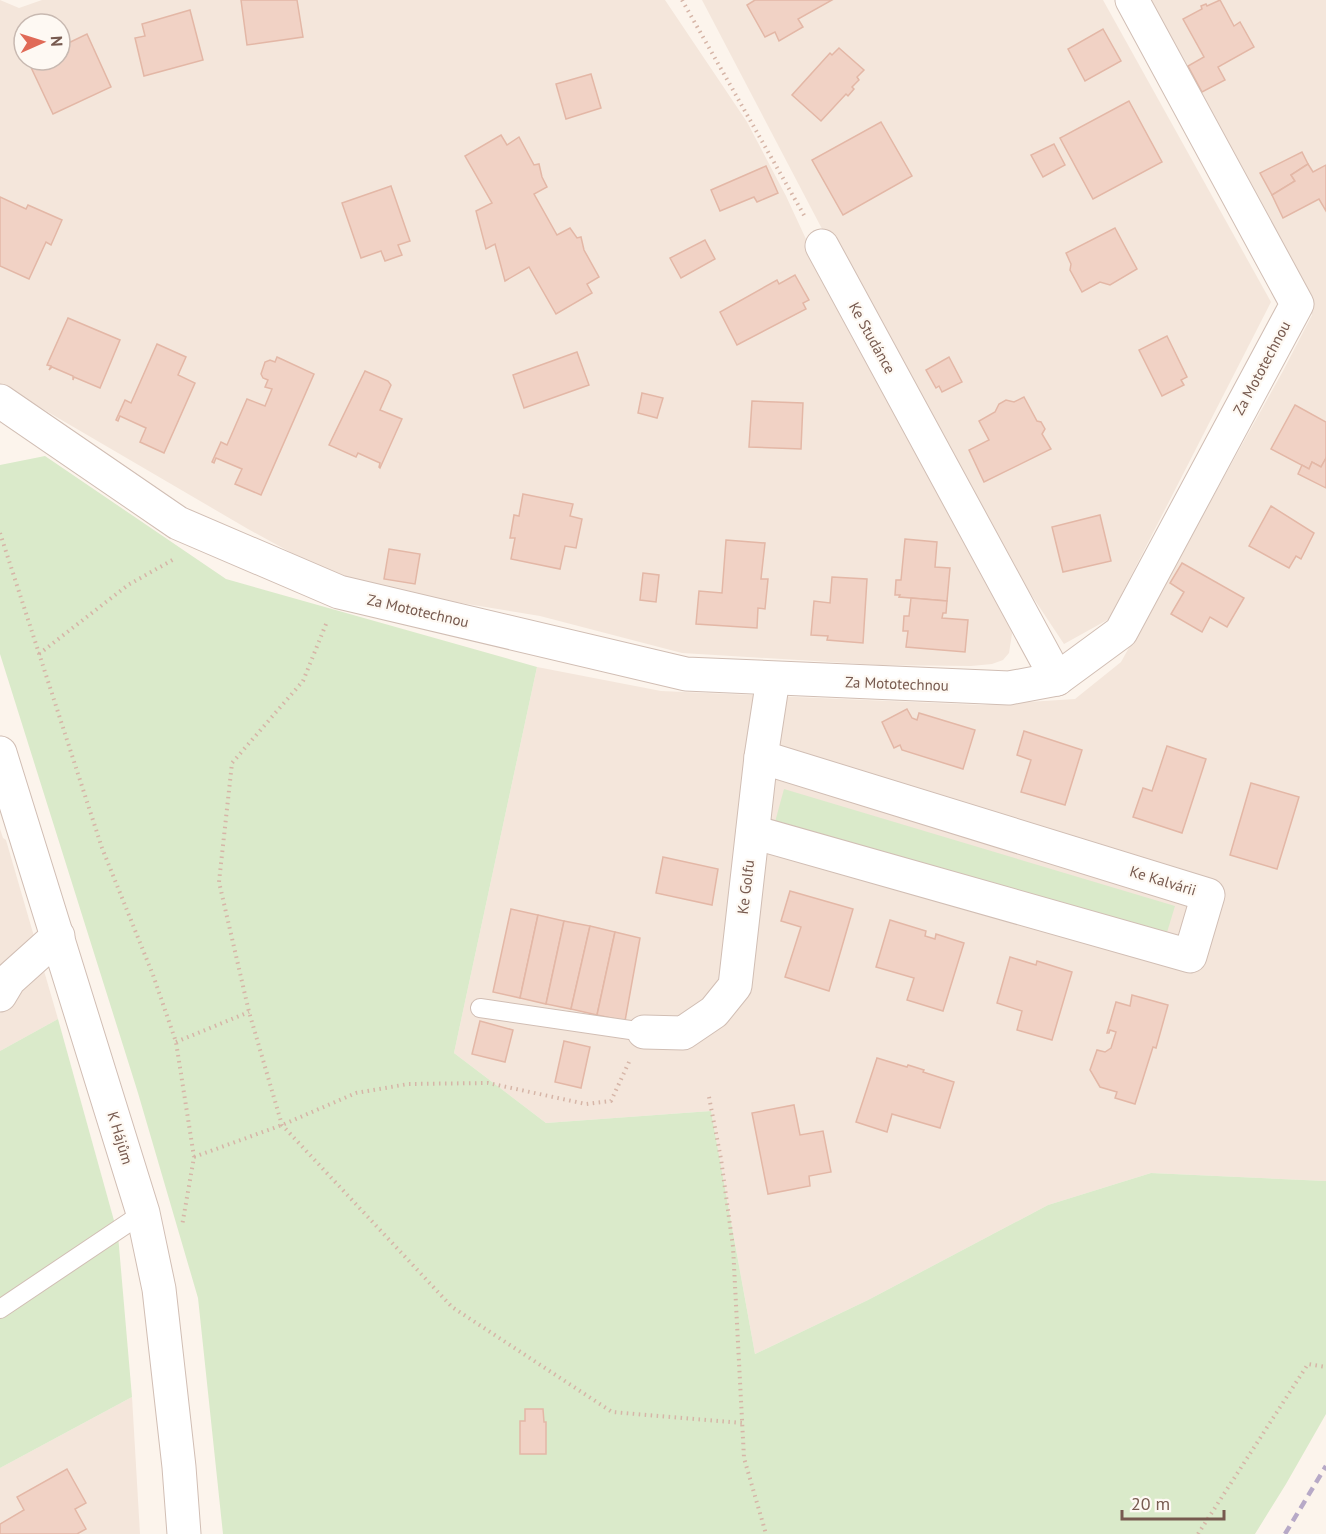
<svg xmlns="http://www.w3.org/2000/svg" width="1326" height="1534" viewBox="0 0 1326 1534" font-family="'PT Sans',sans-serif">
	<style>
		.residential { fill: #f4e6db; fill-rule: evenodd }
		.green { fill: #daeaca }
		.building { fill: #f1d2c5; stroke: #e3b7a6; stroke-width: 1.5 }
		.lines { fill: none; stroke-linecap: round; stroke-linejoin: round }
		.lane-casing { stroke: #d1beb4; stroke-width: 20 }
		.street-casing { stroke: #d1beb4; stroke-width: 35 }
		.path { stroke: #d6b5a7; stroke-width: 4; stroke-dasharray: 1.5 4.5; stroke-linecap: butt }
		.lane { stroke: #fff; stroke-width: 18 }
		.street { stroke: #fff; stroke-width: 33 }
		.rail { stroke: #b7a9c7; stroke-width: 4.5; stroke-dasharray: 9 6; stroke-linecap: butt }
		.labels { text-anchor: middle; stroke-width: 4.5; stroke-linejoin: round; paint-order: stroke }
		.street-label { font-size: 15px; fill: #775a4f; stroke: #fef9f3 }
	</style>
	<rect width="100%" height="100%" fill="#fcf4ec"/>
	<!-- residential -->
	<g class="residential">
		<path d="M 0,0 L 19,8 L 42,0 L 665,0 L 747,122 L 786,196 L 850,334 L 1009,616 L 1012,634 L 1009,653 L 1003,660 L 992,664 L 971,666 L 879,665 L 682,653 L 540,616 L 350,585 L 248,529 L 0,384 ZM 24,24 L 60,24 L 60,60 L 24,60 Z"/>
		<path d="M 702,0 L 1103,0 L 1271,302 L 1109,619 L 1064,644 L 1010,563 L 853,288 Z"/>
		<path d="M 1143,0 L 1326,0 L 1326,1181 L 1151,1173 L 1048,1205 L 868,1300 L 755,1354 L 711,1111 L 546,1123 L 454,1053 L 537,667 L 661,691 L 982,705 L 1075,699 L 1121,662 L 1283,371 L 1312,315 Z"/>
		<path d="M 0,829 L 3,838 L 6,840 L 58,1019 L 0,1051 Z"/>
		<path d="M 132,1397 L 140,1534 L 0,1534 L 0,1468 Z"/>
	</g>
	<!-- green -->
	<g class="green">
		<path d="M 45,456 L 226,579 L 537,667 L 454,1053 L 546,1123 L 711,1111 L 755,1354 L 868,1300 L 1048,1205 L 1151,1173 L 1326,1181 L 1326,1414 L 1286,1484 L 1255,1534 L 223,1534 L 198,1298 L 138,1093 L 0,654 L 0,465 Z"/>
		<path d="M 784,789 L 1175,906 L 1165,939 L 775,822 Z"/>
		<path d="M 58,1019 L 118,1235 L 132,1397 L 0,1468 L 0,1051 Z"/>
	</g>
	<!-- building -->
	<g class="building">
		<path d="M 241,0 L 297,0 L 303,37 L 247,45 Z"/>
		<path d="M 755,0 L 832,0 L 798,19 L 803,27 L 779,41 L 775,32 L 765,37 L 747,5 Z"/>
		<path d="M 1220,0 L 1234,26 L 1240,22 L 1254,47 L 1218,67 L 1225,80 L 1202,92 L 1188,66 L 1204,57 L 1183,19 L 1202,9 L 1201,6 L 1206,4 L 1207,6 Z"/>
		<path d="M 190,10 L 203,60 L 144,76 L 135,38 L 145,36 L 142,24 Z"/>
		<path d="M 1103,29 L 1121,61 L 1085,81 L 1068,49 Z"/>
		<path d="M 87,34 L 111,87 L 53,114 L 28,61 L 60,60 L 60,47 Z"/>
		<path d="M 839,48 L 864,70 L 857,77 L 859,80 L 852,87 L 854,89 L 848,96 L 846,94 L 821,121 L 792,95 L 830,53 L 832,55 Z"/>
		<path d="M 591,74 L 601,108 L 566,119 L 556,84 Z"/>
		<path d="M 1129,101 L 1162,162 L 1093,199 L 1060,138 Z"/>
		<path d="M 881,122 L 912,176 L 843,215 L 812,160 Z"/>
		<path d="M 501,135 L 507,145 L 519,137 L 534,165 L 539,164 L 542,177 L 547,187 L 534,194 L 557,235 L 570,228 L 577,238 L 581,237 L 584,250 L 599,277 L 587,284 L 592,293 L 556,314 L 529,267 L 505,281 L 495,244 L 486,249 L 476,211 L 492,203 L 465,156 Z"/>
		<path d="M 1054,144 L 1065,165 L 1043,177 L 1031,155 Z"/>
		<path d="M 1302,152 L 1308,164 L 1291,175 L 1295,181 L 1272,195 L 1260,173 Z"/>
		<path d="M 1308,164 L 1313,172 L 1326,165 L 1326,211 L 1319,199 L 1283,218 L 1272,195 L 1295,181 L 1291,175 Z"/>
		<path d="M 766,166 L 778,193 L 757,202 L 754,197 L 720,211 L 711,190 Z"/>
		<path d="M 391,186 L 410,241 L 398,245 L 402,255 L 385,261 L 381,251 L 361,258 L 342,203 Z"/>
		<path d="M 0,197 L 26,209 L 28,205 L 62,220 L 51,245 L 46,242 L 29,279 L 0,266 Z"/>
		<path d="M 1115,228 L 1137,269 L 1110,285 L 1100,282 L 1082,292 L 1070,270 L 1071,264 L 1066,253 Z"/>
		<path d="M 705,240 L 715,259 L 681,278 L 670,258 Z"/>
		<path d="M 795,275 L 809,300 L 803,303 L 806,309 L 737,345 L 720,312 L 777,280 L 779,284 Z"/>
		<path d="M 68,318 L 120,340 L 100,388 L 74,377 L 73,380 L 73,376 L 52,367 L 49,370 L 51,366 L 47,365 Z"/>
		<path d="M 1167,336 L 1187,377 L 1181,380 L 1184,385 L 1162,396 L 1139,350 Z"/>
		<path d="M 157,344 L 186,357 L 178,375 L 195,383 L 164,453 L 140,442 L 146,428 L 120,416 L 118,421 L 116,420 L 125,400 L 131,403 Z"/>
		<path d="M 577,352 L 589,385 L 524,408 L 513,375 Z"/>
		<path d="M 277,357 L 314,374 L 261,495 L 235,484 L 242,469 L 216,458 L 214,463 L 212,462 L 221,442 L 227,445 L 247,399 L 265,406 L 272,389 L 265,387 L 268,380 L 263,378 L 261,374 L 265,362 L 270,360 L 275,362 Z"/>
		<path d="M 949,357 L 962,382 L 942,392 L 939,386 L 936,388 L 926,370 Z"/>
		<path d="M 365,371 L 388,381 L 391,385 L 380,410 L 402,419 L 380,468 L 379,467 L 380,463 L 358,453 L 356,457 L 329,445 Z"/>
		<path d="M 642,393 L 663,398 L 657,418 L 638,413 Z"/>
		<path d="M 1024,397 L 1037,421 L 1041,422 L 1045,429 L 1042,434 L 1051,449 L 984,482 L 969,450 L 989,440 L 979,421 L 995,412 L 999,404 L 1006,400 L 1014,402 Z"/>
		<path d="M 752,401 L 803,403 L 801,449 L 749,447 Z"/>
		<path d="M 1295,405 L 1326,422 L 1326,458 L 1321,467 L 1312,462 L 1309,469 L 1271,449 Z"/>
		<path d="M 1326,458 L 1326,488 L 1298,474 L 1302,465 L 1309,469 L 1312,462 L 1321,467 Z"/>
		<path d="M 523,494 L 573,504 L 570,516 L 582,519 L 576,548 L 565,546 L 560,569 L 511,559 L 515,538 L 510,538 L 514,515 L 519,516 Z"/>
		<path d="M 1271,506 L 1314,533 L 1301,559 L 1296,556 L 1289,568 L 1249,546 Z"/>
		<path d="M 1100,515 L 1111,561 L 1063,572 L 1052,527 Z"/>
		<path d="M 905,539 L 937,542 L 935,567 L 950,568 L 947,601 L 899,597 L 900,595 L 895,595 L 896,580 L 901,580 Z"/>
		<path d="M 726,540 L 765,543 L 761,579 L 768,579 L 765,609 L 758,608 L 757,628 L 696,624 L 699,591 L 722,593 Z"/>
		<path d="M 389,549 L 420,554 L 415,584 L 384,579 Z"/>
		<path d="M 1182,563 L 1244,598 L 1227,627 L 1210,617 L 1202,632 L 1171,614 L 1184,592 L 1170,583 Z"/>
		<path d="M 643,573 L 659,575 L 656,602 L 640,600 Z"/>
		<path d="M 832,577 L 867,579 L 863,643 L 827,640 L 828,636 L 811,635 L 814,601 L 830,603 Z"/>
		<path d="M 911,598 L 947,601 L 946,613 L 943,613 L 942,618 L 968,620 L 965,652 L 906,647 L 908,631 L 903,631 L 904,616 L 909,616 Z"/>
		<path d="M 907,709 L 912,718 L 917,720 L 919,713 L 975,730 L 963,769 L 902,750 L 900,745 L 894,748 L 882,722 Z"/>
		<path d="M 1024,731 L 1082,750 L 1065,805 L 1021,792 L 1031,760 L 1017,755 Z"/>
		<path d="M 1167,746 L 1206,759 L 1182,833 L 1133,817 L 1143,788 L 1152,791 Z"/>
		<path d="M 1251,783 L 1299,797 L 1277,869 L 1230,855 Z"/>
		<path d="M 663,857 L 718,869 L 712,905 L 656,893 Z"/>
		<path d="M 790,891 L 853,909 L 829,991 L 785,977 L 801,927 L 781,921 Z"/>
		<path d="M 511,909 L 538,915 L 520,998 L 493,992 Z"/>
		<path d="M 538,915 L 564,921 L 546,1004 L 520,998 Z"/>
		<path d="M 890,920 L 926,931 L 925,936 L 935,939 L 936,934 L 964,943 L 943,1011 L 907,1000 L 914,978 L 876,967 Z"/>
		<path d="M 564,921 L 590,926 L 571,1009 L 546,1004 Z"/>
		<path d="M 590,926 L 615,932 L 597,1015 L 571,1009 Z"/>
		<path d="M 615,932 L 640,938 L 625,1021 L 597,1015 Z"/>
		<path d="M 1010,957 L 1036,965 L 1037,961 L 1072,972 L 1052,1040 L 1017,1030 L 1022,1011 L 997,1003 Z"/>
		<path d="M 1132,995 L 1168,1005 L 1156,1048 L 1153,1047 L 1135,1104 L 1115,1098 L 1117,1092 L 1100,1087 L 1090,1070 L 1097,1050 L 1105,1052 L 1111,1048 L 1116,1032 L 1110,1030 L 1109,1033 L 1107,1033 L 1116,1002 L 1130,1006 Z"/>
		<path d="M 480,1021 L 513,1030 L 505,1062 L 472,1054 Z"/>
		<path d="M 564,1041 L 590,1047 L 581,1088 L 555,1082 Z"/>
		<path d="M 877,1058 L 907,1067 L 908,1065 L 924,1070 L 923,1072 L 954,1082 L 940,1128 L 892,1114 L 887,1132 L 856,1122 Z"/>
		<path d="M 794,1105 L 800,1135 L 823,1131 L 831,1172 L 809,1176 L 810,1186 L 768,1194 L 752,1113 Z"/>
		<path d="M 525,1409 L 543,1409 L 544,1422 L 546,1422 L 546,1454 L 520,1454 L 520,1421 L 525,1421 Z"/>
		<path d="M 67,1469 L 86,1503 L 75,1509 L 86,1529 L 77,1534 L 0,1534 L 0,1524 L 24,1510 L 17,1497 Z"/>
	</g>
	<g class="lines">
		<defs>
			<g id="lane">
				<path d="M 480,1008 L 644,1032"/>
				<path d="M 0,1309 L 143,1213"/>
			</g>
			<g id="street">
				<path d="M 822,246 L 1057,679"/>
				<path d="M 0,401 L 178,523 L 339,592 L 686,674 L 1009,688 L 1057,679 L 1121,632 L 1297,304 L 1132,0"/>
				<path d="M 0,753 L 143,1213 L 159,1289 L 179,1467 L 184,1534"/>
				<path d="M 753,832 L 1190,956 L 1208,895 L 761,757"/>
				<path d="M 0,995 L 9,980 L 58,936"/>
				<path d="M 644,1032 L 683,1033 L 714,1012 L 735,986 L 761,757 L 773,679"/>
			</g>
		</defs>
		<!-- lane casing -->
		<use href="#lane" class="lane-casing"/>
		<!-- street casing -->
		<use href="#street" class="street-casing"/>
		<!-- path -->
		<g class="path">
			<path d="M 682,0 L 805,217"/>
			<path d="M 0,533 L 102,848 L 153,975 L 176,1042 L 194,1157 L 182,1226"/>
			<path d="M 326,624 L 303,681 L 232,763 L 219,882 L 249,1012 L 282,1125 L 452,1307 L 612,1412 L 742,1423"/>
			<path d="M 39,654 L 128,585 L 176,558"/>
			<path d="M 176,1042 L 249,1012"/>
			<path d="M 709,1097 L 721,1159 L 733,1247 L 744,1458 L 766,1534"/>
			<path d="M 194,1157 L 282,1125 L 356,1093 L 408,1084 L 488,1083 L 586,1104 L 611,1101 L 629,1062"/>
			<path d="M 1198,1534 L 1308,1364 L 1326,1367"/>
		</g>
		<!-- lane -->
		<use href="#lane" class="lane"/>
		<!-- street -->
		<use href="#street" class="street"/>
		<!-- rail -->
		<path class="rail" d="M 1285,1534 L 1326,1466"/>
	</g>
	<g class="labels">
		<!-- street labels -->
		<g class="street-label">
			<text transform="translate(872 338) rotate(61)" y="5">Ke Studánce</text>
			<text transform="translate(1262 368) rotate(-62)" y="5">Za Mototechnou</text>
			<text transform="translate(418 611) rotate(13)" y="5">Za Mototechnou</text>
			<text transform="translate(897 684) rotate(2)" y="5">Za Mototechnou</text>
			<text transform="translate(1163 881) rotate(17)" y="5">Ke Kalvárii</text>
			<text transform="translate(746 887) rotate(-83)" y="5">Ke Golfu</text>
			<text transform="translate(120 1138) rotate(73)" y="5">K Hájům</text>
		</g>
	</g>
	<!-- north arrow -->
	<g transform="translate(42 42) rotate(87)"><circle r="28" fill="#fef9f3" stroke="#c8b9b1" stroke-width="1.5"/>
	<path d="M0-4.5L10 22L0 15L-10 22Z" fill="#e06a57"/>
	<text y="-9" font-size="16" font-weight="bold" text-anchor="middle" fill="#775a4f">N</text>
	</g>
	<!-- scale -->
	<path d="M1122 1510v9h102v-9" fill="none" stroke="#775a4f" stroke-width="3"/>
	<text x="1131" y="1510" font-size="18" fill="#775a4f" stroke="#fef9f3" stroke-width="4.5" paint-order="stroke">20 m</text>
</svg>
